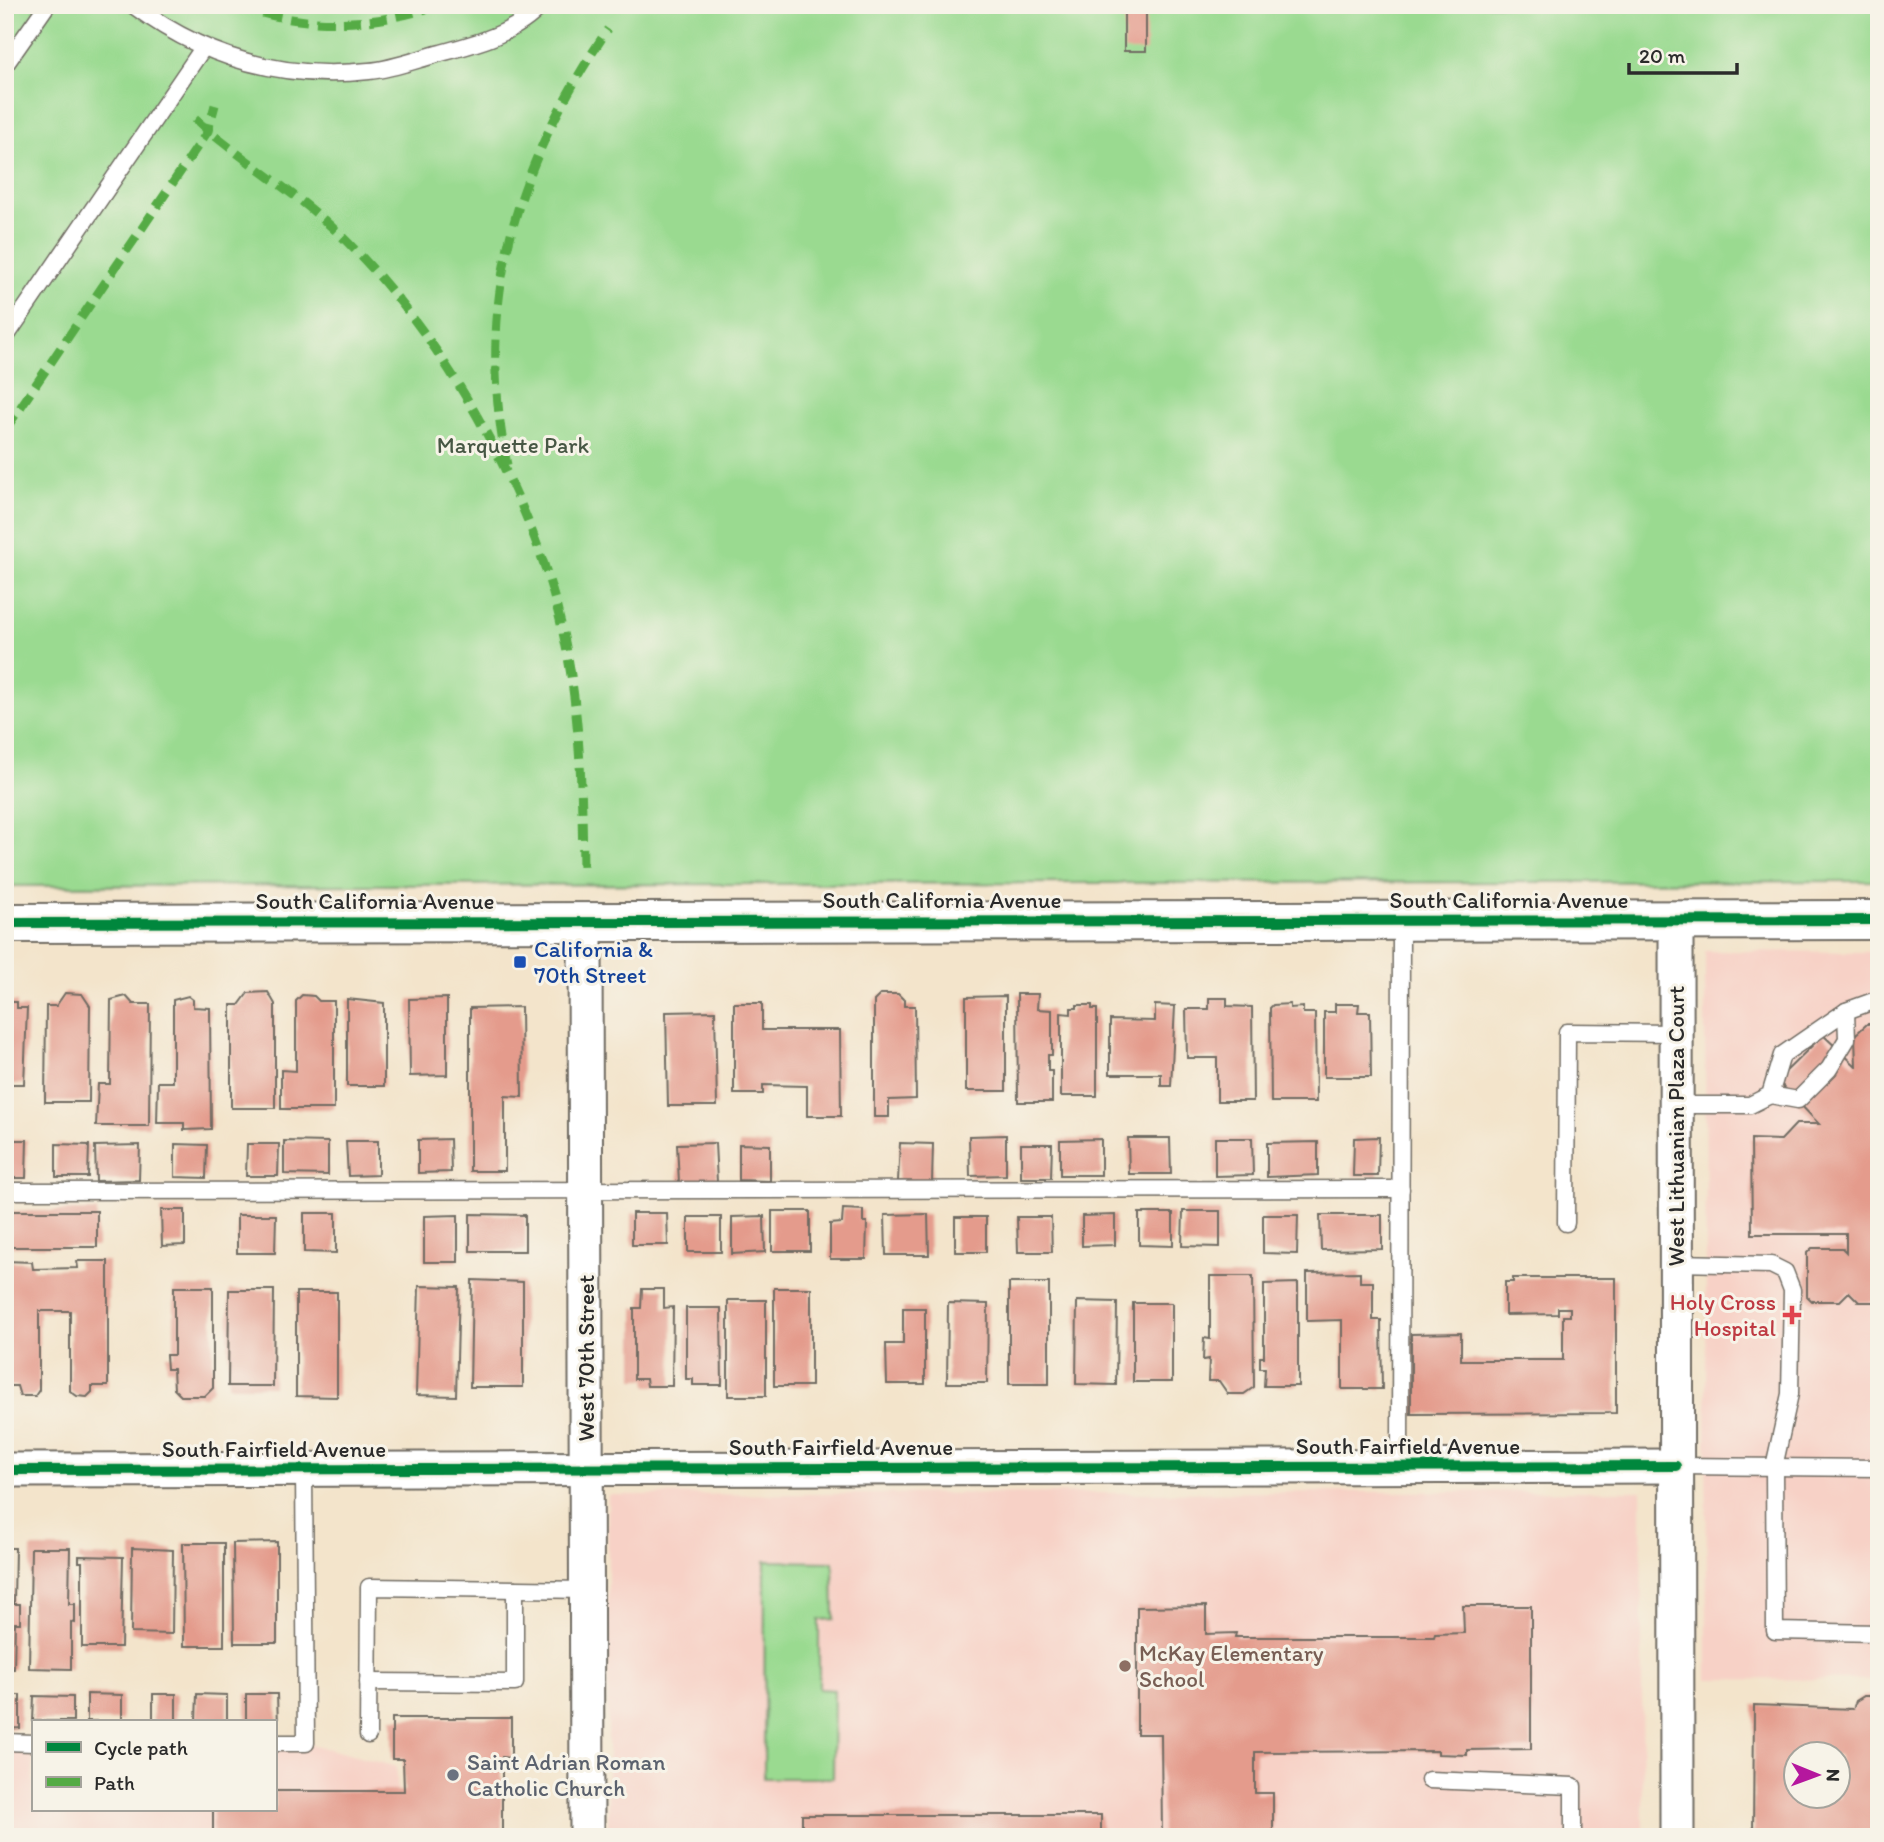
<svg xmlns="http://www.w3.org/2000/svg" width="1884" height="1842" viewBox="0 0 1884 1842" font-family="Itim,sans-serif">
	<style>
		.built { fill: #f7d1c6 }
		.green { fill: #9ada90; stroke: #62825e; stroke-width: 2 }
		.building { fill: #e49b8c; fill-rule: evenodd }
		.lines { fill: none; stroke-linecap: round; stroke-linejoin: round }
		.service-casing { stroke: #716c63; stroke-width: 19 }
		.minor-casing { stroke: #716c63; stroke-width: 37 }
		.tertiary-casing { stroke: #716c63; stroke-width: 42 }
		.service { stroke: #fff; stroke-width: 16 }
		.minor { stroke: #fff; stroke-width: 33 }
		.tertiary { stroke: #fff; stroke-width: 38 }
		.quiet { stroke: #54ab44; stroke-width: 9; stroke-dasharray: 18 9; stroke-linecap: butt }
		.cycleway-casing { stroke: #f7f3e8; stroke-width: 15 }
		.cycleway { stroke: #00873e; stroke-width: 10 }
		.transit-dot { fill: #1a4fb4; stroke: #f7f3e8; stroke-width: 2.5 }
		.health-dot { fill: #e0444e; stroke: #f7f3e8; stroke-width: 2.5 }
		.education-dot { fill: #8d6e63; stroke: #f7f3e8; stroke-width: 2.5 }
		.worship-dot { fill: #6b7280; stroke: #f7f3e8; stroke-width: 2.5 }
		.labels { text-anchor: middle; stroke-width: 6; stroke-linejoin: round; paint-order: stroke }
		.park-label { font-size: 23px; fill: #475744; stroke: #f7f3e8 }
		.street-label { font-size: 23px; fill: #2b2b2b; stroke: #f7f3e8 }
		.transit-label { font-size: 23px; fill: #164399; stroke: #f7f3e8; text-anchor: start }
		.health-label { font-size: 23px; fill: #be3a42; stroke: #f7f3e8; text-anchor: end }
		.education-label { font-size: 23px; fill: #785e54; stroke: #f7f3e8; text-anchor: start }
		.worship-label { font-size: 23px; fill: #5b616d; stroke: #f7f3e8; text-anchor: start }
	</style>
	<rect width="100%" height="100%" fill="#f7f3e8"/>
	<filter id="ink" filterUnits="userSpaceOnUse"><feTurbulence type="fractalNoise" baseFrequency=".0143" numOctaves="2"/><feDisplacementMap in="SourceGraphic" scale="14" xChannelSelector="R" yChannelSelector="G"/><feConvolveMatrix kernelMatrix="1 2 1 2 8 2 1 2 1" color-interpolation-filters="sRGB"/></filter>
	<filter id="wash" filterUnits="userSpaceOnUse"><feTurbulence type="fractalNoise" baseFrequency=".00686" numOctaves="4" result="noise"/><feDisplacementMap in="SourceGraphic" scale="28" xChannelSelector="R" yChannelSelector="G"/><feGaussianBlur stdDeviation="1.57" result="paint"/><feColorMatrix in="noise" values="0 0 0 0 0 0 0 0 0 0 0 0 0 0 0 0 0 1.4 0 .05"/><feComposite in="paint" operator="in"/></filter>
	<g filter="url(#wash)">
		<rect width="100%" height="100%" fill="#f3e4cb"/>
		<!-- built -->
		<g class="built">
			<path d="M 1705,951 L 1879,952 L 1879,1680 L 1707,1679 Z"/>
			<path d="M 1641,1491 L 1643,1837 L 608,1837 L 608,1495 Z"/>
			<path d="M 5,1742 L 33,1743 L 33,1809 L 275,1809 L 275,1743 L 306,1743 L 397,1767 L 398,1837 L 5,1837 Z"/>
		</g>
		<!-- green -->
		<g class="green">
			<path d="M 5,5 L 1879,5 L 1879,881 L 5,886 Z"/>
			<path d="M 765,1561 L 833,1562 L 834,1619 L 819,1620 L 819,1689 L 834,1690 L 833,1778 L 764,1778 Z"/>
		</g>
		<g id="blocks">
			<!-- building -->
			<g class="building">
				<rect x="1124" y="11" width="22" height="40"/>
				<path d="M 268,992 L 275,1004 L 275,1108 L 231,1108 L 231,1005 L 239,1005 L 248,993 Z"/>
				<path d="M 65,993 L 82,994 L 90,1006 L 89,1102 L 45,1102 L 46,1006 L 56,1006 Z"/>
				<path d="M 881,994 L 898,994 L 904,1000 L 904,1006 L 915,1006 L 916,1099 L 889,1100 L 889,1117 L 874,1117 L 874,1001 Z"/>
				<path d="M 1017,994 L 1038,994 L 1037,1009 L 1052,1010 L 1052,1055 L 1048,1055 L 1048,1071 L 1052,1071 L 1052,1102 L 1018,1102 Z"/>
				<path d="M 302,995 L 314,996 L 319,1001 L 334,1001 L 334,1109 L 281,1109 L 281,1070 L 296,1071 L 296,1001 Z"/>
				<path d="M 126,996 L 133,1004 L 150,1004 L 149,1126 L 96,1126 L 98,1084 L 110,1084 L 111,1000 Z"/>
				<path d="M 188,996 L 193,1000 L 193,1007 L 210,1008 L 211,1129 L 184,1130 L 184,1123 L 157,1123 L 158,1082 L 173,1082 L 173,1000 Z"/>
				<path d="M 1006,996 L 1006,1091 L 966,1091 L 966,997 Z"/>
				<path d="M 447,998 L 447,1075 L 410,1076 L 409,999 Z"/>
				<path d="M 1209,998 L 1227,998 L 1227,1006 L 1252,1007 L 1253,1101 L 1217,1101 L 1217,1058 L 1187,1058 L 1186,1009 L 1209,1009 Z"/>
				<path d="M 347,999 L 384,1003 L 384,1086 L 347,1086 Z"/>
				<path d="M 9,1002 L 17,1002 L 17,1008 L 27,1008 L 24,1084 L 5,1084 L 5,1006 L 9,1010 Z"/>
				<path d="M 734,1003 L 762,1003 L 762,1030 L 840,1030 L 841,1116 L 807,1116 L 807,1086 L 763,1085 L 763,1094 L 734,1094 Z"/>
				<path d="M 1290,1004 L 1290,1008 L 1303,1007 L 1303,1013 L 1315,1013 L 1316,1102 L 1271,1102 L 1270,1008 L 1273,1005 Z"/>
				<path d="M 1335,1004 L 1359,1004 L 1358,1012 L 1370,1012 L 1371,1077 L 1324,1077 L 1324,1012 L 1335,1012 Z"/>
				<path d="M 1077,1005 L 1092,1005 L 1092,1009 L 1097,1009 L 1097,1096 L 1061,1096 L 1061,1013 L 1071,1014 L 1071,1008 L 1077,1008 Z"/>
				<path d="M 1155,1005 L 1175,1006 L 1171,1086 L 1161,1086 L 1161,1074 L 1110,1074 L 1110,1020 L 1155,1021 Z"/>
				<path d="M 521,1007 L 522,1097 L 505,1096 L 505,1171 L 470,1171 L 470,1008 Z"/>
				<path d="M 715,1011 L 717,1106 L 668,1106 L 666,1012 Z"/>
				<path d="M 1867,1024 L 1879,1024 L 1879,1302 L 1859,1302 L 1849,1292 L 1840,1301 L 1812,1301 L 1807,1296 L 1807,1253 L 1812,1248 L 1842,1248 L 1846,1252 L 1846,1234 L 1752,1234 L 1751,1139 L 1781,1140 L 1796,1124 L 1819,1124 L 1777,1080 L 1823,1035 L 1856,1066 L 1855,1035 Z"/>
				<path d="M 1006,1135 L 1006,1175 L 970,1176 L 969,1136 Z"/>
				<path d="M 1379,1137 L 1378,1176 L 1353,1176 L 1354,1138 Z"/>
				<path d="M 1128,1138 L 1170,1138 L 1171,1174 L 1129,1174 Z"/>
				<path d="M 1215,1138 L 1252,1138 L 1253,1175 L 1215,1176 Z"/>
				<path d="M 450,1139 L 451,1172 L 418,1173 L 418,1140 Z"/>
				<path d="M 1101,1139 L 1101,1175 L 1060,1175 L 1060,1140 Z"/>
				<path d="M 5,1140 L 27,1140 L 26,1178 L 5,1178 Z"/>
				<path d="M 284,1141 L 328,1142 L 328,1175 L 284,1174 Z"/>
				<path d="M 346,1141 L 378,1141 L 378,1175 L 348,1176 Z"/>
				<path d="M 1318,1142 L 1318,1175 L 1267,1177 L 1267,1143 Z"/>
				<path d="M 715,1143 L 717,1182 L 679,1182 L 677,1144 Z"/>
				<path d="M 900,1143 L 933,1144 L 932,1183 L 898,1181 Z"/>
				<path d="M 56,1144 L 89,1145 L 88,1177 L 56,1177 Z"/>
				<path d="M 175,1144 L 207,1145 L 206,1178 L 175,1177 Z"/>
				<path d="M 247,1144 L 279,1144 L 278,1176 L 246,1176 Z"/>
				<path d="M 739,1144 L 770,1145 L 770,1181 L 739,1180 Z"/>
				<path d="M 1021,1144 L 1052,1144 L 1051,1178 L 1021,1178 Z"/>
				<path d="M 140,1145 L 139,1180 L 96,1181 L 95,1146 Z"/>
				<path d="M 843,1209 L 863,1210 L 863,1222 L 867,1222 L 866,1259 L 830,1259 L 830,1224 L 842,1223 Z"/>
				<path d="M 161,1210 L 185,1210 L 185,1245 L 162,1246 Z"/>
				<rect x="10" y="1211" width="87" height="36"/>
				<rect x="772" y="1211" width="38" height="40"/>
				<path d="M 1183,1211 L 1220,1211 L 1220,1247 L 1182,1246 Z"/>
				<path d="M 304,1213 L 336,1213 L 336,1253 L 304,1252 Z"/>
				<path d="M 632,1213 L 667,1213 L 668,1245 L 632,1245 Z"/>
				<path d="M 1139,1213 L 1173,1213 L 1173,1246 L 1139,1245 Z"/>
				<path d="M 470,1214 L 525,1215 L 525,1251 L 470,1251 Z"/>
				<path d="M 928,1214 L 929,1255 L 886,1255 L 885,1215 Z"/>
				<path d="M 237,1215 L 276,1215 L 275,1253 L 237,1253 Z"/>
				<path d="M 458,1215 L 458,1262 L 424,1262 L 424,1216 Z"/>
				<path d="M 1115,1215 L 1115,1245 L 1082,1246 L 1082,1216 Z"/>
				<path d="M 1263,1215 L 1298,1215 L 1297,1254 L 1263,1253 Z"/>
				<path d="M 1320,1215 L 1382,1215 L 1382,1249 L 1321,1250 Z"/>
				<path d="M 764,1216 L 765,1252 L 732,1254 L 732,1217 Z"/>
				<rect x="688" y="1217" width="33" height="35"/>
				<rect x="955" y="1217" width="31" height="35"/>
				<path d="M 1017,1217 L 1051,1217 L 1052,1252 L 1018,1252 Z"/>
				<path d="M 5,1261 L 32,1262 L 33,1269 L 78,1268 L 77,1261 L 108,1261 L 108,1386 L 92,1386 L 92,1392 L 87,1397 L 77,1396 L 70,1391 L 70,1311 L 39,1311 L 39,1390 L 35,1396 L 20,1396 L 17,1386 L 5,1386 Z"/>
				<path d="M 1360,1272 L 1360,1282 L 1373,1282 L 1373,1320 L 1381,1320 L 1382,1389 L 1342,1389 L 1342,1320 L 1307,1321 L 1307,1273 Z"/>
				<path d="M 1210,1276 L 1253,1276 L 1254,1387 L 1244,1394 L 1228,1394 L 1219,1381 L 1208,1381 L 1209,1359 L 1203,1360 L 1204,1338 L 1210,1339 Z"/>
				<path d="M 1513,1278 L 1616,1278 L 1616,1413 L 1411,1414 L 1411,1334 L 1461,1333 L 1461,1360 L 1563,1360 L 1563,1316 L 1570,1316 L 1570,1308 L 1558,1308 L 1558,1314 L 1505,1315 L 1505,1282 L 1513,1282 Z"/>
				<path d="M 472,1280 L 523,1282 L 523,1387 L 470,1387 Z"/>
				<rect x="1009" y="1283" width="40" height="101"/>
				<path d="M 1298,1283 L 1298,1386 L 1264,1386 L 1265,1368 L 1260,1368 L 1260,1357 L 1264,1357 L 1264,1284 Z"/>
				<path d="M 419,1286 L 459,1287 L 456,1396 L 416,1395 Z"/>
				<path d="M 174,1287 L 213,1287 L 213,1388 L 205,1396 L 181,1396 L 174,1389 L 173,1369 L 167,1369 L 166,1355 L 174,1355 Z"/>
				<rect x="774" y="1288" width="37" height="98"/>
				<path d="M 642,1289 L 664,1289 L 664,1308 L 673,1307 L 672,1386 L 647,1386 L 646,1379 L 634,1379 L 634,1308 L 641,1308 Z"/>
				<path d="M 229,1290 L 274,1290 L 273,1386 L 228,1386 Z"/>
				<path d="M 296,1292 L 337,1292 L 337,1397 L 296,1396 Z"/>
				<rect x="728" y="1300" width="38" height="96"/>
				<path d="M 1077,1301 L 1117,1302 L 1116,1385 L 1076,1384 Z"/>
				<path d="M 948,1303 L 988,1304 L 987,1383 L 947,1383 Z"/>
				<rect x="1133" y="1303" width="39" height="79"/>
				<path d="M 686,1308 L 721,1308 L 722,1385 L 693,1385 L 693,1379 L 686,1379 Z"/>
				<path d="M 903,1308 L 925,1308 L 925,1384 L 887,1384 L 886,1344 L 903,1344 Z"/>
				<path d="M 277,1542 L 277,1643 L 234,1643 L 233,1543 Z"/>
				<path d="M 183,1543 L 224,1543 L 224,1646 L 184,1646 Z"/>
				<path d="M 5,1548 L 15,1548 L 14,1604 L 20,1604 L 20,1623 L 15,1623 L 14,1669 L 5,1669 Z"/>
				<path d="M 31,1548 L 70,1548 L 69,1604 L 75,1604 L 75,1623 L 71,1622 L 71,1669 L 29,1668 Z"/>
				<path d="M 132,1548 L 173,1550 L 172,1634 L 131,1633 Z"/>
				<path d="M 79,1556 L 123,1557 L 121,1647 L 82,1647 L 82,1562 L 79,1562 Z"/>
				<path d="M 1206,1606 L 1206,1634 L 1236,1633 L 1235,1637 L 1434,1637 L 1435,1634 L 1464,1633 L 1463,1606 L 1531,1606 L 1531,1749 L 1467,1750 L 1467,1755 L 1438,1754 L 1438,1751 L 1255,1752 L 1255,1793 L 1273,1793 L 1273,1837 L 1162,1837 L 1161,1734 L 1137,1734 L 1137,1607 Z"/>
				<path d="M 87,1694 L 122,1695 L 122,1721 L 87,1721 Z"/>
				<rect x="153" y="1694" width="23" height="27"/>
				<path d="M 197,1694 L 227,1695 L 227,1721 L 196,1721 Z"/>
				<path d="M 246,1694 L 277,1694 L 278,1726 L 275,1726 L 275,1721 L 246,1721 Z"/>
				<path d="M 5,1695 L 20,1695 L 20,1728 L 5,1729 Z"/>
				<path d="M 34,1696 L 73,1697 L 73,1721 L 33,1721 Z"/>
				<path d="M 1864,1696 L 1879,1696 L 1879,1837 L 1753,1837 L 1754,1705 L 1853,1709 L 1856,1701 ZM 1797,1755 L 1839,1755 L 1839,1797 L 1797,1797 Z"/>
				<path d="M 392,1718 L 511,1718 L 511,1758 L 502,1757 L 502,1837 L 140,1837 L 140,1834 L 213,1834 L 213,1809 L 275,1809 L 275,1791 L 404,1791 L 403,1759 L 392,1759 Z"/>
				<rect x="802" y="1815" width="299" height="22"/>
				<path d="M 7,1833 L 62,1834 L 62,1837 L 7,1837 Z"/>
			</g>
		</g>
	</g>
	<g filter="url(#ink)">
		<use href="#blocks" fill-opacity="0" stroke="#716c63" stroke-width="2"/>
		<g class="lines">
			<defs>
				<g id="service">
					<path d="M 133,5 C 203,57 281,81 369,71 C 393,69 418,59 441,53 C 475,44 517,33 541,5"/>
					<path d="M 5,65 L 47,5"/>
					<path d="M 5,338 L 203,48"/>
					<path d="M 1770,1095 L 1798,1100 L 1829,1069 L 1847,1039 L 1846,1011"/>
					<path d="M 1676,1105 L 1750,1105 L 1770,1095 L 1782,1055 L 1846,1011 L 1879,999"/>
					<path d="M 5,1191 L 1401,1189"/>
					<path d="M 1566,1223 L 1567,1032 L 1676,1033"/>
					<path d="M 1676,1263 L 1771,1265 L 1785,1272 L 1792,1290 L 1790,1394 L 1774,1467 L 1775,1631 L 1879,1633"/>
					<path d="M 1676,1466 L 1879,1468"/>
					<path d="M 1400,1467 L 1401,921"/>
					<path d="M 368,1682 L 515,1683 L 515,1589"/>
					<path d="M 368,1735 L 369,1587 L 587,1590"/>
					<path d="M 5,1742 L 33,1743"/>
					<path d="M 275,1743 L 306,1743 L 304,1470"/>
					<path d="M 1429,1780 L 1573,1786 L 1573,1837"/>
				</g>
				<g id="minor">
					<path d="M 1676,920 L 1677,1837"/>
					<path d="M 585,922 L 587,1837"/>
					<path d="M 5,1470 L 1676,1466"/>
				</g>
				<path id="tertiary" d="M 5,923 L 1879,920"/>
			</defs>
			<!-- service casing -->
			<use href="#service" class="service-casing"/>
			<!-- minor casing -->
			<use href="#minor" class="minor-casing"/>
			<!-- tertiary casing -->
			<use href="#tertiary" class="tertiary-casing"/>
			<!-- service -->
			<use href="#service" class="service"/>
			<!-- minor -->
			<use href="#minor" class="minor"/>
			<!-- tertiary -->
			<use href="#tertiary" class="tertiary"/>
			<!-- quiet -->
			<g class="quiet">
				<path d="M 237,5 C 303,29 372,28 438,5"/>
				<path d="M 195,119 C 235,155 283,184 324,220 C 429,313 524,476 558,612 C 580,696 582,784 583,870"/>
				<path d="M 5,430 L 208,131 L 215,105"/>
				<path d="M 507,465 C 474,301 515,166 608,29"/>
			</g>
			<defs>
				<g id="cycleway">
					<path d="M 5,923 L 1879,920"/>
					<path d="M 5,1470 L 1676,1466"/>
				</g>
			</defs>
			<!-- cycleway casing -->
			<use href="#cycleway" class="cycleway-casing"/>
			<!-- cycleway -->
			<use href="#cycleway" class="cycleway"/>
		</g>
	</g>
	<!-- markers -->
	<rect class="transit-dot" x="513" y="955" width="14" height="14" rx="3.5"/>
	<path class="health-dot" d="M1788.5 1304.5h7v7h7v7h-7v7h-7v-7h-7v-7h7z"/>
	<circle class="education-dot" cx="1125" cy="1666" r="7"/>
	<circle class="worship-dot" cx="453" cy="1775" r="7"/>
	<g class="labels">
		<!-- park labels -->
		<g class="park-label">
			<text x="513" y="453">Marquette Park</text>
		</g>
		<!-- street labels -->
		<g class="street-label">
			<text x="942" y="908">South California Avenue</text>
			<text x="1509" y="908">South California Avenue</text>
			<text x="375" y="909">South California Avenue</text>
			<text transform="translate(1676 1126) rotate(-90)" y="8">West Lithuanian Plaza Court</text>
			<text transform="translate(586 1358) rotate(-90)" y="8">West 70th Street</text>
			<text x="1408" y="1454">South Fairfield Avenue</text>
			<text x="841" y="1455">South Fairfield Avenue</text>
			<text x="274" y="1457">South Fairfield Avenue</text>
		</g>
		<!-- transit labels -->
		<g class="transit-label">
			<text x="534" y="957">California &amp;<tspan x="534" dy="26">70th Street</tspan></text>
		</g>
		<!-- health labels -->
		<g class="health-label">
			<text x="1776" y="1310">Holy Cross<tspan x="1776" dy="26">Hospital</tspan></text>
		</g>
		<!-- education labels -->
		<g class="education-label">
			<text x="1139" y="1661">McKay Elementary<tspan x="1139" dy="26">School</tspan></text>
		</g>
		<!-- worship labels -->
		<g class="worship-label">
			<text x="467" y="1770">Saint Adrian Roman<tspan x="467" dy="26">Catholic Church</tspan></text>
		</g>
	</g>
	<!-- margin -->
	<rect width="1884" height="1842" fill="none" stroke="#f7f3e8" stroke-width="28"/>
	<!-- legend -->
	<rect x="32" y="1720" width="245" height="91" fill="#f7f3e8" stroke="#a5a39c" stroke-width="2"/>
	<rect x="46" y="1742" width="35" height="10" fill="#00873e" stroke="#a5a39c" stroke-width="2"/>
	<text x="94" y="1755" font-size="21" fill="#2b2b2b">Cycle path</text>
	<rect x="46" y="1777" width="35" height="10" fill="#54ab44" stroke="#a5a39c" stroke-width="2"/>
	<text x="94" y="1790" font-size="21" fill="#2b2b2b">Path</text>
	<!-- north arrow -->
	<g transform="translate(1817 1775) rotate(91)"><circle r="33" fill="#f7f3e8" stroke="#a5a39c" stroke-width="2"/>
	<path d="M0-5L12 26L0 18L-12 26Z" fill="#b5179e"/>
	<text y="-10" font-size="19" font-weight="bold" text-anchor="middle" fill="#2b2b2b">N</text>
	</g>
	<!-- scale -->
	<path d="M1629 63v10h108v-10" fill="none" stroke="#2b2b2b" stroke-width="3.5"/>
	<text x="1639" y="63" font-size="21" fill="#2b2b2b" stroke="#f7f3e8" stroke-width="5" paint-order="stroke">20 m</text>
</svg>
